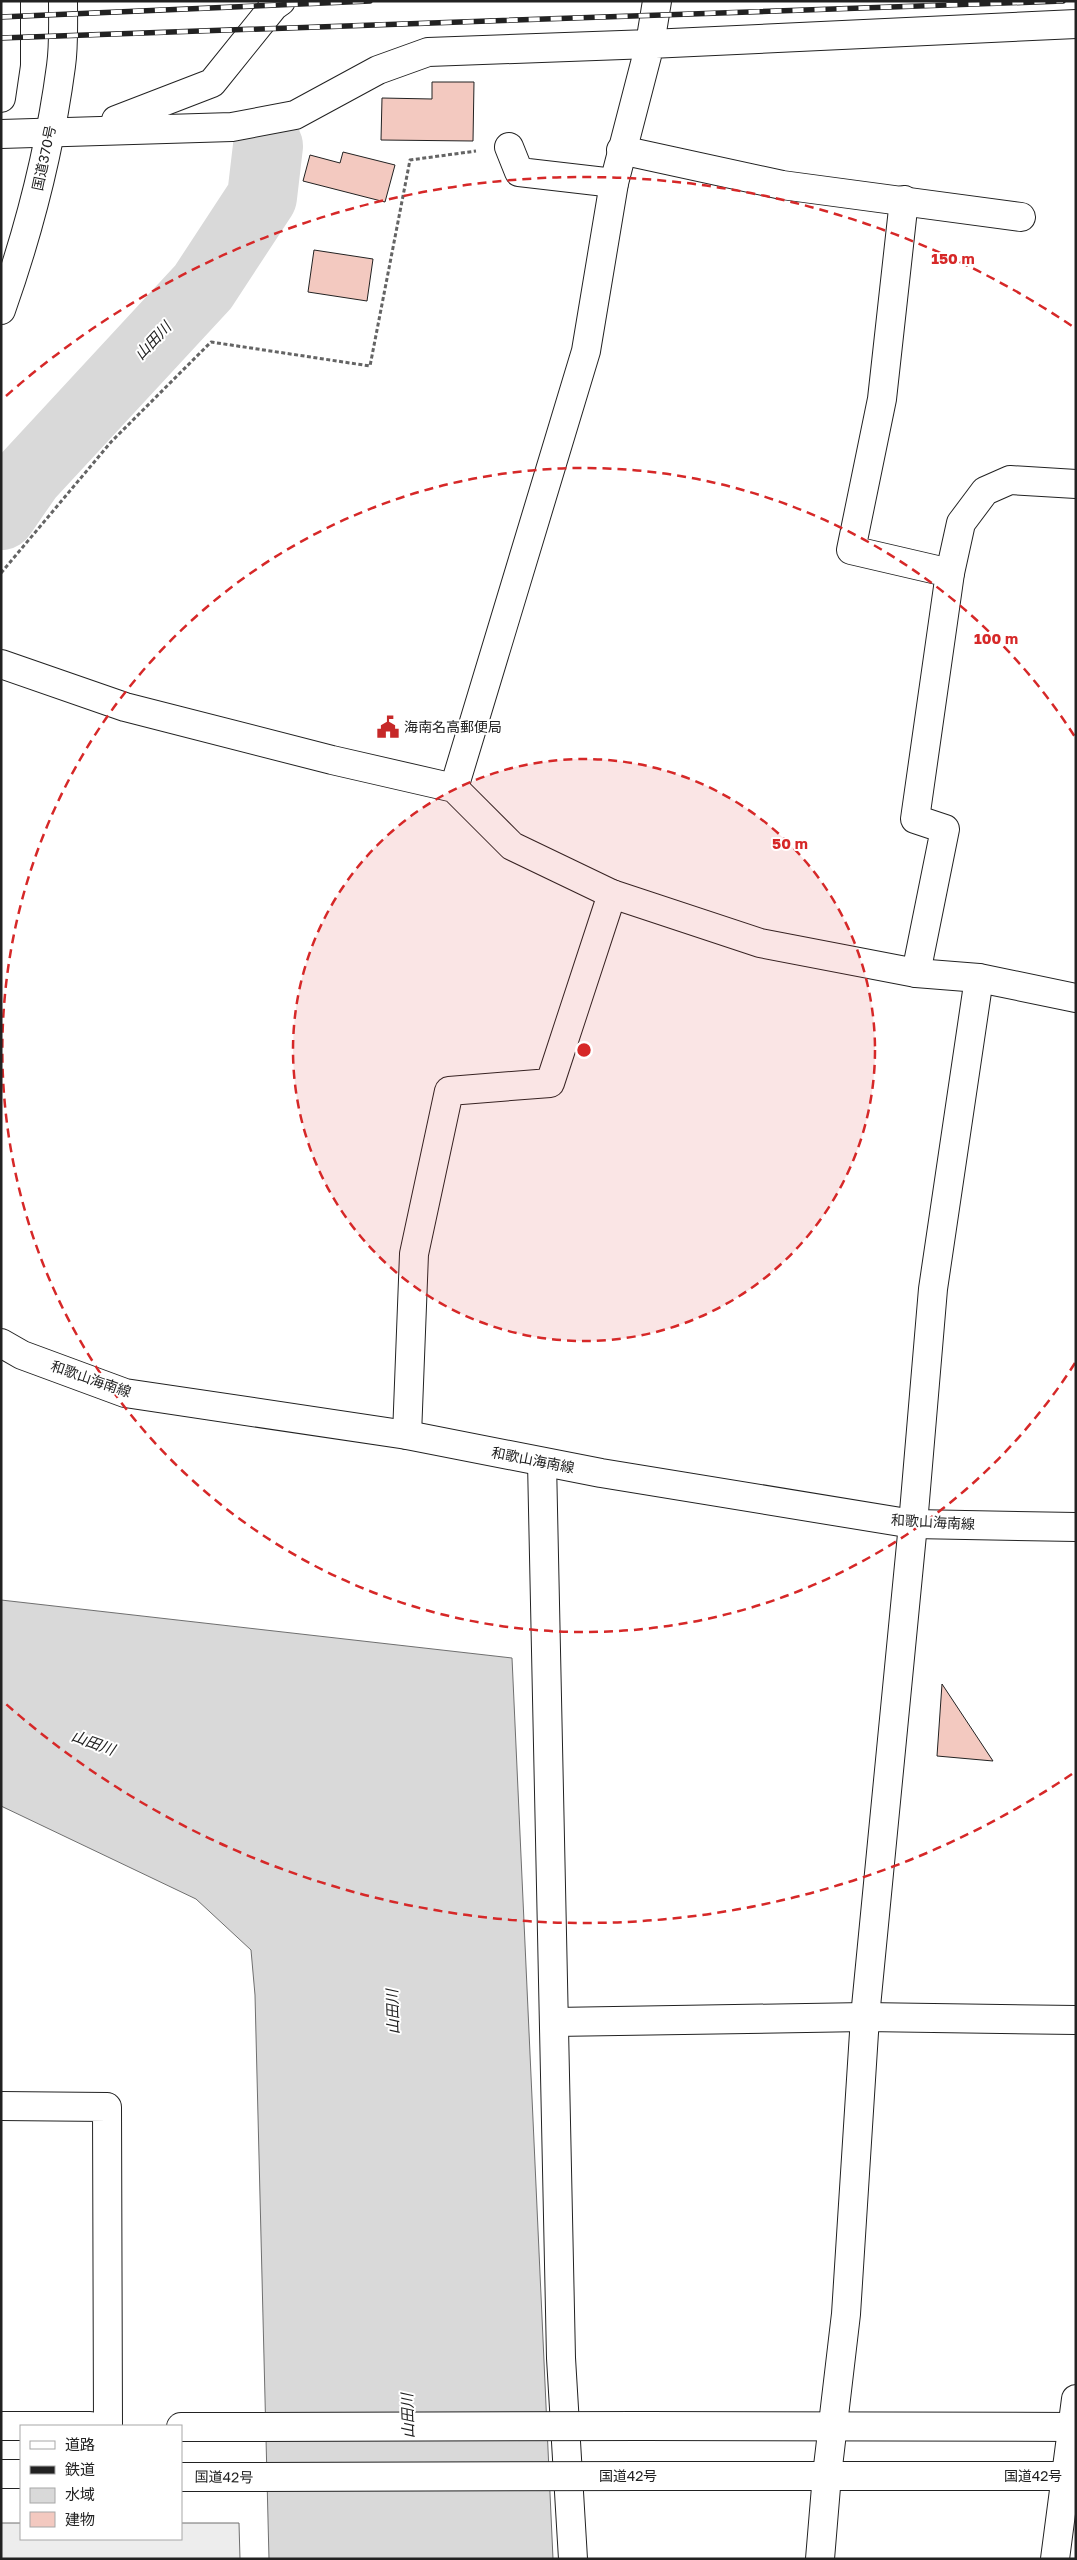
<svg xmlns="http://www.w3.org/2000/svg" width="1077" height="2560" viewBox="0 0 1077 2560" font-family="'Golos Text','Noto Sans JP',sans-serif">
	<style>
		.parking { fill: #ededed; stroke: #6f6f6f }
		.water { fill: #d9d9d9; stroke: #6f6f6f }
		.lines { fill: none; stroke-linecap: round; stroke-linejoin: round }
		.river { stroke: #d9d9d9; stroke-width: 70 }
		.building { fill: #f3c9c0; stroke: #222 }
		.street-casing { stroke: #222; stroke-width: 30 }
		.secondary-casing { stroke: #222; stroke-width: 30 }
		.highway-casing { stroke: #222; stroke-width: 30 }
		.path { stroke: #646464; stroke-width: 3; stroke-dasharray: 4 2.5; stroke-linecap: butt }
		.street { stroke: #fff; stroke-width: 28 }
		.secondary { stroke: #fff; stroke-width: 28 }
		.highway { stroke: #fff; stroke-width: 28 }
		.rail-casing { stroke: #222; stroke-width: 5.5 }
		.rail { stroke: #fff; stroke-width: 4; stroke-dasharray: 11; stroke-linecap: butt }
		.highway-bridge-casing { stroke: #222; stroke-width: 30; stroke-linecap: butt }
		.highway-bridge { stroke: #fff; stroke-width: 28 }
		.ring { fill: none; stroke: #d62828; stroke-width: 2.5; stroke-dasharray: 9 6 }
		.labels { text-anchor: middle; stroke-width: 4; stroke-linejoin: round; paint-order: stroke }
		.street-label { font-size: 14px; fill: #222; stroke: #fff }
		.poi-label { font-size: 14px; fill: #222; stroke: #fff; text-anchor: start }
		.water-label { font-size: 15px; font-style: italic; fill: #222; stroke: #fff }
		.centre { fill: #d62828; stroke: #fff; stroke-width: 2.5 }
		.ring-label { font-size: 15px; text-anchor: middle; font-weight: bold; fill: #d62828; stroke: #fff; stroke-width: 4; stroke-linejoin: round; paint-order: stroke }
	</style>
	<rect width="100%" height="100%" fill="#fff"/>
	<!-- parking -->
	<path class="parking" d="M 1,2523 L 21,2523 L 21,2539 L 181,2539 L 181,2523 L 239,2523 L 240,2559 L 1,2559 Z"/>
	<!-- water -->
	<path class="water" d="M 1,1600 L 512,1658 L 553,2559 L 269,2559 L 255,1995 L 251,1950 L 196,1899 L 1,1806 Z"/>
	<g class="lines">
		<!-- river -->
		<path class="river" d="M 1,515 L 28,476 L 203,287 L 262,197 L 268,146"/>
	</g>
	<!-- building -->
	<g class="building">
		<path d="M 432,82 L 474,82 L 473,141 L 381,140 L 382,98 L 432,99 Z"/>
		<path d="M 343,152 L 395,165 L 385,202 L 303,181 L 310,155 L 340,163 Z"/>
		<path d="M 314,250 L 373,259 L 367,301 L 308,292 Z"/>
		<path d="M 942,1684 L 993,1761 L 937,1756 Z"/>
	</g>
	<g class="lines">
		<defs>
			<g id="street">
				<path d="M 116,120 L 212,83 L 274,6 L 281,1"/>
				<path d="M 1,134 L 232,127 L 295,115 L 378,70 L 428,52 L 650,44 L 657,1"/>
				<path d="M 509,147 L 519,172 L 614,183"/>
				<path d="M 621,150 L 782,185 L 1021,217"/>
				<path d="M 904,200 L 882,399 L 851,550 L 950,573 L 915,819 L 945,829 L 916,973"/>
				<path d="M 950,573 L 961,523 L 985,491 L 1010,480 L 1076,484"/>
				<path d="M 1,664 L 125,707 L 332,760 L 454,788 L 512,846 L 612,894 L 760,943 L 916,973 L 979,978 L 1076,998"/>
				<path d="M 454,788 L 586,351 L 614,183 L 650,44 L 1076,24"/>
				<path d="M 407,1435 L 414,1254 L 449,1091 L 550,1083 L 612,894"/>
				<path d="M 542,1462 L 561,2358 L 573,2559"/>
				<path d="M 554,2022 L 865,2017 L 1076,2020"/>
				<path d="M 1,2106 L 107,2107 L 108,2426"/>
				<path d="M 820,2559 L 827,2475 L 846,2314 L 865,2017 L 913,1524 L 933,1289 L 979,978"/>
				<path d="M 1055,2559 L 1076,2399"/>
			</g>
			<path id="secondary" d="M 1,1343 L 22,1355 L 125,1393 L 407,1435 L 601,1473 L 913,1524 L 1076,1527"/>
			<g id="highway">
				<path d="M 1,98 L 6,64 L 6,1"/>
				<path d="M 1,310 C 29,231 50,149 61,66 C 64,45 63,23 63,1"/>
				<path d="M 1,2426 L 90,2426"/>
				<path d="M 642,2426 L 1076,2427"/>
				<path d="M 181,2427 L 243,2427"/>
				<path d="M 1,2474 L 21,2474"/>
				<path d="M 644,2476 L 1076,2476"/>
				<path d="M 181,2477 L 242,2477"/>
			</g>
		</defs>
		<!-- street casing -->
		<use href="#street" class="street-casing"/>
		<!-- secondary casing -->
		<use href="#secondary" class="secondary-casing"/>
		<!-- highway casing -->
		<use href="#highway" class="highway-casing"/>
		<!-- path -->
		<path class="path" d="M 1,573 L 111,442 L 211,342 L 370,366 L 410,160 L 476,151"/>
		<!-- street -->
		<use href="#street" class="street"/>
		<!-- secondary -->
		<use href="#secondary" class="secondary"/>
		<!-- highway -->
		<use href="#highway" class="highway"/>
		<defs>
			<g id="rail">
				<path d="M 1,17 L 370,1"/>
				<path d="M 1,38 L 1063,1"/>
			</g>
		</defs>
		<!-- rail casing -->
		<use href="#rail" class="rail-casing"/>
		<!-- rail -->
		<use href="#rail" class="rail"/>
		<defs>
			<g id="highway-bridge">
				<path d="M 243,2427 L 642,2426"/>
				<path d="M 242,2477 L 644,2476"/>
			</g>
		</defs>
		<!-- highway-bridge casing -->
		<use href="#highway-bridge" class="highway-bridge-casing"/>
		<!-- highway-bridge -->
		<use href="#highway-bridge" class="highway-bridge"/>
	</g>
	<!-- distance rings -->
	<circle cx="584" cy="1050" r="291" fill="#d62828" fill-opacity=".12"/>
	<g class="ring">
		<circle cx="584" cy="1050" r="291"/>
		<path d="M1075 1363A582 582 0 1 1 1075 737"/>
		<path d="M1072 1774A873 873 0 0 1 6 1704M6 396A873 873 0 0 1 1072 326"/>
	</g>
	<!-- icons -->
	<defs>
		<symbol id="civic-bare" viewBox="-9 -9 18 18"><path d="M-.6-6.5H3V-4.5H.6V-3L4-1V1h2V6H-6V1h2V-1L-.6-3ZM-1.2 2.5V6h2.4V2.5Z" fill="#c62828" stroke="#fff" stroke-width="2.5" paint-order="stroke"/></symbol>
	</defs>
	<g fill-rule="evenodd">
		<use href="#civic-bare" x="372" y="711" width="32" height="32"/>
	</g>
	<g class="labels">
		<!-- street labels -->
		<g class="street-label">
			<text transform="translate(44 158) rotate(-78)" y="5">国道370号</text>
			<text transform="translate(91 1379) rotate(19)" y="5">和歌山海南線</text>
			<text transform="translate(533 1460) rotate(11)" y="5">和歌山海南線</text>
			<text transform="translate(933 1522) rotate(3)" y="5">和歌山海南線</text>
			<text x="628" y="2481">国道42号</text>
			<text x="1033" y="2481">国道42号</text>
			<text transform="translate(224 2477) rotate(1)" y="5">国道42号</text>
		</g>
		<!-- poi labels -->
		<g class="poi-label">
			<text x="404" y="732">海南名高郵便局</text>
		</g>
		<!-- water labels -->
		<g class="water-label">
			<text transform="translate(153 341) rotate(-47)" y="5">山田川</text>
			<text transform="translate(93 1743) rotate(20)" y="5">山田川</text>
			<text transform="translate(393 2012) rotate(-92)" y="5">山田川</text>
			<text transform="translate(408 2416) rotate(-92)" y="5">山田川</text>
		</g>
	</g>
	<circle cx="584" cy="1050" r="8" class="centre"/>
	<g class="ring-label">
		<text x="953" y="264">150 m</text>
		<text x="996" y="644">100 m</text>
		<text x="790" y="849">50 m</text>
	</g>
	<!-- border -->
	<rect width="1077" height="2560" fill="none" stroke="#222222" stroke-width="5"/>
	<!-- legend -->
	<rect x="20" y="2425" width="162" height="115" fill="#ffffff" stroke="#a7a7a7"/>
	<rect x="30" y="2441" width="25" height="8" fill="#ffffff" stroke="#a7a7a7"/>
	<text x="65" y="2450" font-size="15" fill="#222222">道路</text>
	<rect x="30" y="2466" width="25" height="8" fill="#222222" stroke="#a7a7a7"/>
	<text x="65" y="2475" font-size="15" fill="#222222">鉄道</text>
	<rect x="30" y="2488" width="25" height="15" fill="#d9d9d9" stroke="#a7a7a7"/>
	<text x="65" y="2500" font-size="15" fill="#222222">水域</text>
	<rect x="30" y="2512" width="25" height="15" fill="#f3c9c0" stroke="#a7a7a7"/>
	<text x="65" y="2525" font-size="15" fill="#222222">建物</text>
</svg>
